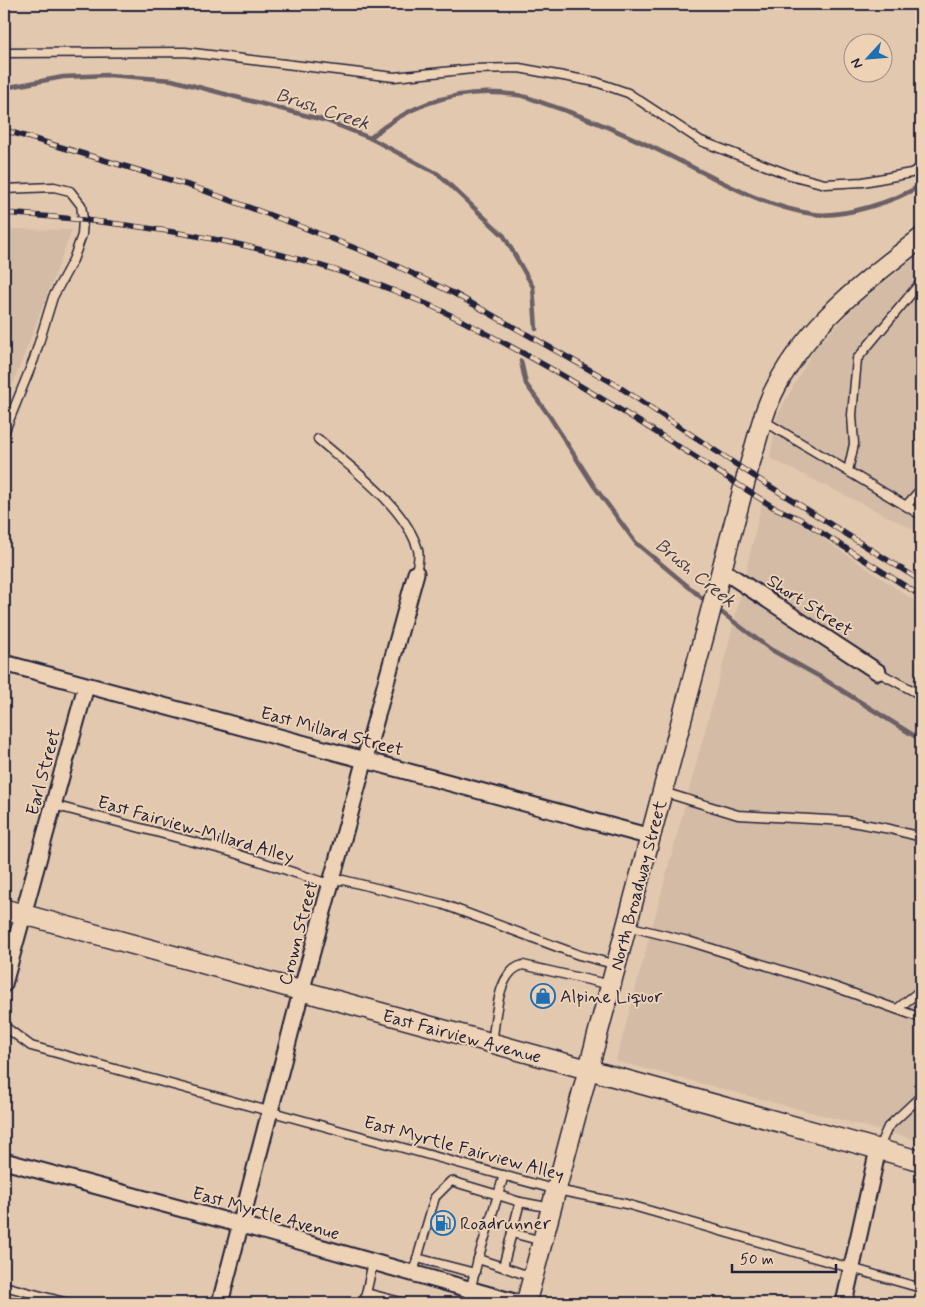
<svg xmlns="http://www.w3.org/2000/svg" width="925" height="1307" viewBox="0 0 925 1307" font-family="Mynerve,sans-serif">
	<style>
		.built { fill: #d3bba5 }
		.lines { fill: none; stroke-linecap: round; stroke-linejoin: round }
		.stream { stroke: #6b6066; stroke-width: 4.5 }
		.service-casing { stroke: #22223b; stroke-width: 11 }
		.minor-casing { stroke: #22223b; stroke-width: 19 }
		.tertiary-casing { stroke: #22223b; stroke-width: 22 }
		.service { stroke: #eed2b5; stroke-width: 8 }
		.minor { stroke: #eed2b5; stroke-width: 15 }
		.tertiary { stroke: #eed2b5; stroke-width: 19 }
		.rail-casing { stroke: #22223b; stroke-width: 5.5 }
		.rail { stroke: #eed2b5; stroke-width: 4; stroke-dasharray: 11; stroke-linecap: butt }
		.labels { text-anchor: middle; stroke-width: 4; stroke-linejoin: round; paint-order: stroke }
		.street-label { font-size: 18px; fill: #22223b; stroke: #eed2b5 }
		.poi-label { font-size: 18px; fill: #22223b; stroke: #eed2b5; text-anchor: start }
		.water-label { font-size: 19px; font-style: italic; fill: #464151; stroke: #eed2b5 }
	</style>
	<rect width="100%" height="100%" fill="#e2c8ae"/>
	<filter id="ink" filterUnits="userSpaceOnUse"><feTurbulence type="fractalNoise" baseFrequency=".02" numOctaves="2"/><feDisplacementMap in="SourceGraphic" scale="10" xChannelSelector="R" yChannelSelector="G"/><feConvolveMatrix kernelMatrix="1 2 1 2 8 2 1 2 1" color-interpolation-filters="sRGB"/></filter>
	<g filter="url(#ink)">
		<!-- built -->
		<g class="built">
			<path d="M 4,229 L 72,230 L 4,407 Z"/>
			<path d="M 921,253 L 921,533 L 770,458 L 777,416 L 814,349 L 861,301 Z"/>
			<path d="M 763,498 L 921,605 L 921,1141 L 616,1061 L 733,627 Z"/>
		</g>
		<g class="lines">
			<!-- stream -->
			<g class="stream">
				<path d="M 4,88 L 63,77 L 108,75 L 172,80 L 327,121 L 370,138 L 438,174 L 504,236 L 533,287 L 536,329"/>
				<path d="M 370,138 C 412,102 462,87 517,95 C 527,96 539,102 549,105 C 595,120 641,141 684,163 C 726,184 766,207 813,214 C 844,218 896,201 921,185"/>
				<path d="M 521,361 L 526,384 L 550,417 L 594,486 L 636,543 L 708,603"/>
				<path d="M 717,609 L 770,649 L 822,678 L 921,740"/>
			</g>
			<defs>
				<g id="service">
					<path d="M 4,53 L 185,52 L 394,77 L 472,69 L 519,68 L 596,82 L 628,93 L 701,141 L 790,175 L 825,184 L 863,182 L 911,173 L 921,168"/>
					<path d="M 4,189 L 54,187 L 70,191 L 81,205 L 83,219 L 82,235 L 73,260 L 53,297 L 34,359 L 4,433"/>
					<path d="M 764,421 L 921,515"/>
					<path d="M 318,439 C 350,467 406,507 418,550 C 420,557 417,566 416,573"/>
					<path d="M 848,471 L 854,444 L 852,415 L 857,359 L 921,282"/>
					<path d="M 906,506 L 921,489"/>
					<path d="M 878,672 L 921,695"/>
					<path d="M 663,792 L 738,815 L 846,821 L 890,829 L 921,837"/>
					<path d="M 53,805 L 228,851 L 323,882 L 343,880 L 442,904 L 579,955 L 617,965"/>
					<path d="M 627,926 L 688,941 L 835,987 L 921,1018"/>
					<path d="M 897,1009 L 921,990"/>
					<path d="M 4,1026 L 31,1046 L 557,1190 L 626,1204 L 921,1288"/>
					<path d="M 492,1043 C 496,1021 496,971 523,965 L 611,985"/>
					<path d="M 878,1149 L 888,1127 L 921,1096"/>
					<path d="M 504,1175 L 498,1195 L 520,1202"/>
					<path d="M 512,1233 L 542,1241"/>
					<path d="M 417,1258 L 475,1273"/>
					<path d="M 503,1267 L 532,1277"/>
					<path d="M 413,1273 L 435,1197 L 451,1181 L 498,1195 L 478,1259 L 503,1267 L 520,1202 L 552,1208"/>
					<path d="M 4,1286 L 68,1303"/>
					<path d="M 366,1293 L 405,1303"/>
					<path d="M 364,1303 L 373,1262"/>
					<path d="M 467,1303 L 478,1259"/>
				</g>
				<g id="minor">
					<path d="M 722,570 L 878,672"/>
					<path d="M 4,663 L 651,837"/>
					<path d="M 4,984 L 86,686"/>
					<path d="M 4,1161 L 242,1225 L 518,1303"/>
					<path d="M 220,1303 L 301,992 L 416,573"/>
					<path d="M 844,1303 L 878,1149"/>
				</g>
				<g id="tertiary">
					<path d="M 4,909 L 921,1161"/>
					<path d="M 526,1303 L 749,467 C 757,441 763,411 776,387 C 809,323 865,281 921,238"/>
				</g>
			</defs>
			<!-- service casing -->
			<use href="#service" class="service-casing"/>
			<!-- minor casing -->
			<use href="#minor" class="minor-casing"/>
			<!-- tertiary casing -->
			<use href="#tertiary" class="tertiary-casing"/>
			<!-- service -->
			<use href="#service" class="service"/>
			<!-- minor -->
			<use href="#minor" class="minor"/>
			<!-- tertiary -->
			<use href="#tertiary" class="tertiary"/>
			<defs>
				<g id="rail">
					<path d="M 4,130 L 194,187 L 297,225 L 380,258 L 455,294 L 615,384 L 749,473 L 921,581"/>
					<path d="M 4,213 C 146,223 284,244 417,300 C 448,312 478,329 508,345 C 599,394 686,451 773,507 L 800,519 L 921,596"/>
				</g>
			</defs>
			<!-- rail casing -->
			<use href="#rail" class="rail-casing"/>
			<!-- rail -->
			<use href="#rail" class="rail"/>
		</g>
	</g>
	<!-- icons -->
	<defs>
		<symbol id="shop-ring" viewBox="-11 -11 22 22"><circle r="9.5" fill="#eed2b5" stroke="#1f6fb2" stroke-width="1.5"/><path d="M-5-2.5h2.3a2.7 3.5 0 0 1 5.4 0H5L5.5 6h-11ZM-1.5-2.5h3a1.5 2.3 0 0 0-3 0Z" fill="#1f6fb2"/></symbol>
		<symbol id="fuel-ring" viewBox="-11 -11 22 22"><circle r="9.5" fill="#eed2b5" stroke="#1f6fb2" stroke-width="1.5"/><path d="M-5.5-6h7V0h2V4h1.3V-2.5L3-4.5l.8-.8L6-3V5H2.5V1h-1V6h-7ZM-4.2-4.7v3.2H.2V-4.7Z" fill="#1f6fb2"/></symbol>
	</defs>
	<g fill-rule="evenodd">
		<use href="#shop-ring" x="529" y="982" width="28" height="28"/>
		<use href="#fuel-ring" x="429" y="1209" width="28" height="28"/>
	</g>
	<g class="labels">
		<!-- street labels -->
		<g class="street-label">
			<text transform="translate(810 605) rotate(33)" y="6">Short Street</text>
			<text transform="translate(332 731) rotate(15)" y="6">East Millard Street</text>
			<text transform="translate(43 772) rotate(-75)" y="6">Earl Street</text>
			<text transform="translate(196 829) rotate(16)" y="6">East Fairview-Millard Alley</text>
			<text transform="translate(638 885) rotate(-75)" y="6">North Broadway Street</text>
			<text transform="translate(298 933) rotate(-75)" y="6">Crown Street</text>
			<text transform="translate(462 1036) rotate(15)" y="6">East Fairview Avenue</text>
			<text transform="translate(464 1148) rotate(15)" y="6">East Myrtle Fairview Alley</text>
			<text transform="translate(266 1213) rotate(16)" y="6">East Myrtle Avenue</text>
		</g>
		<!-- poi labels -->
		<g class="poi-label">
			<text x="560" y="1002">Alpine Liquor</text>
			<text x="460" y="1229">Roadrunner</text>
		</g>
		<!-- water labels -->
		<g class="water-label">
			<text transform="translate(323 108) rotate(18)" y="7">Brush Creek</text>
			<text transform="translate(696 572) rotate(39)" y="7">Brush Creek</text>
		</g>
	</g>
	<!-- margin -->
	<rect width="925" height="1307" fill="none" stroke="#eed2b5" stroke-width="20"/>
	<rect x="10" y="10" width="905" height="1287" fill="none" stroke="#22223b" stroke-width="2" filter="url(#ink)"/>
	<!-- north arrow -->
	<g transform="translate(868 58) rotate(244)"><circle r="24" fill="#eed2b5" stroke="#9c8c84"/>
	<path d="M0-4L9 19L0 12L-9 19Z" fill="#1f6fb2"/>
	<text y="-8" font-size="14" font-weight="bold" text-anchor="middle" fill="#22223b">N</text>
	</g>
	<!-- scale -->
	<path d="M732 1264v8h104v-8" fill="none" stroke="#22223b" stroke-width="2.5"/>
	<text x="740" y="1264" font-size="15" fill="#22223b" stroke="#eed2b5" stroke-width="4" paint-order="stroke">50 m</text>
</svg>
